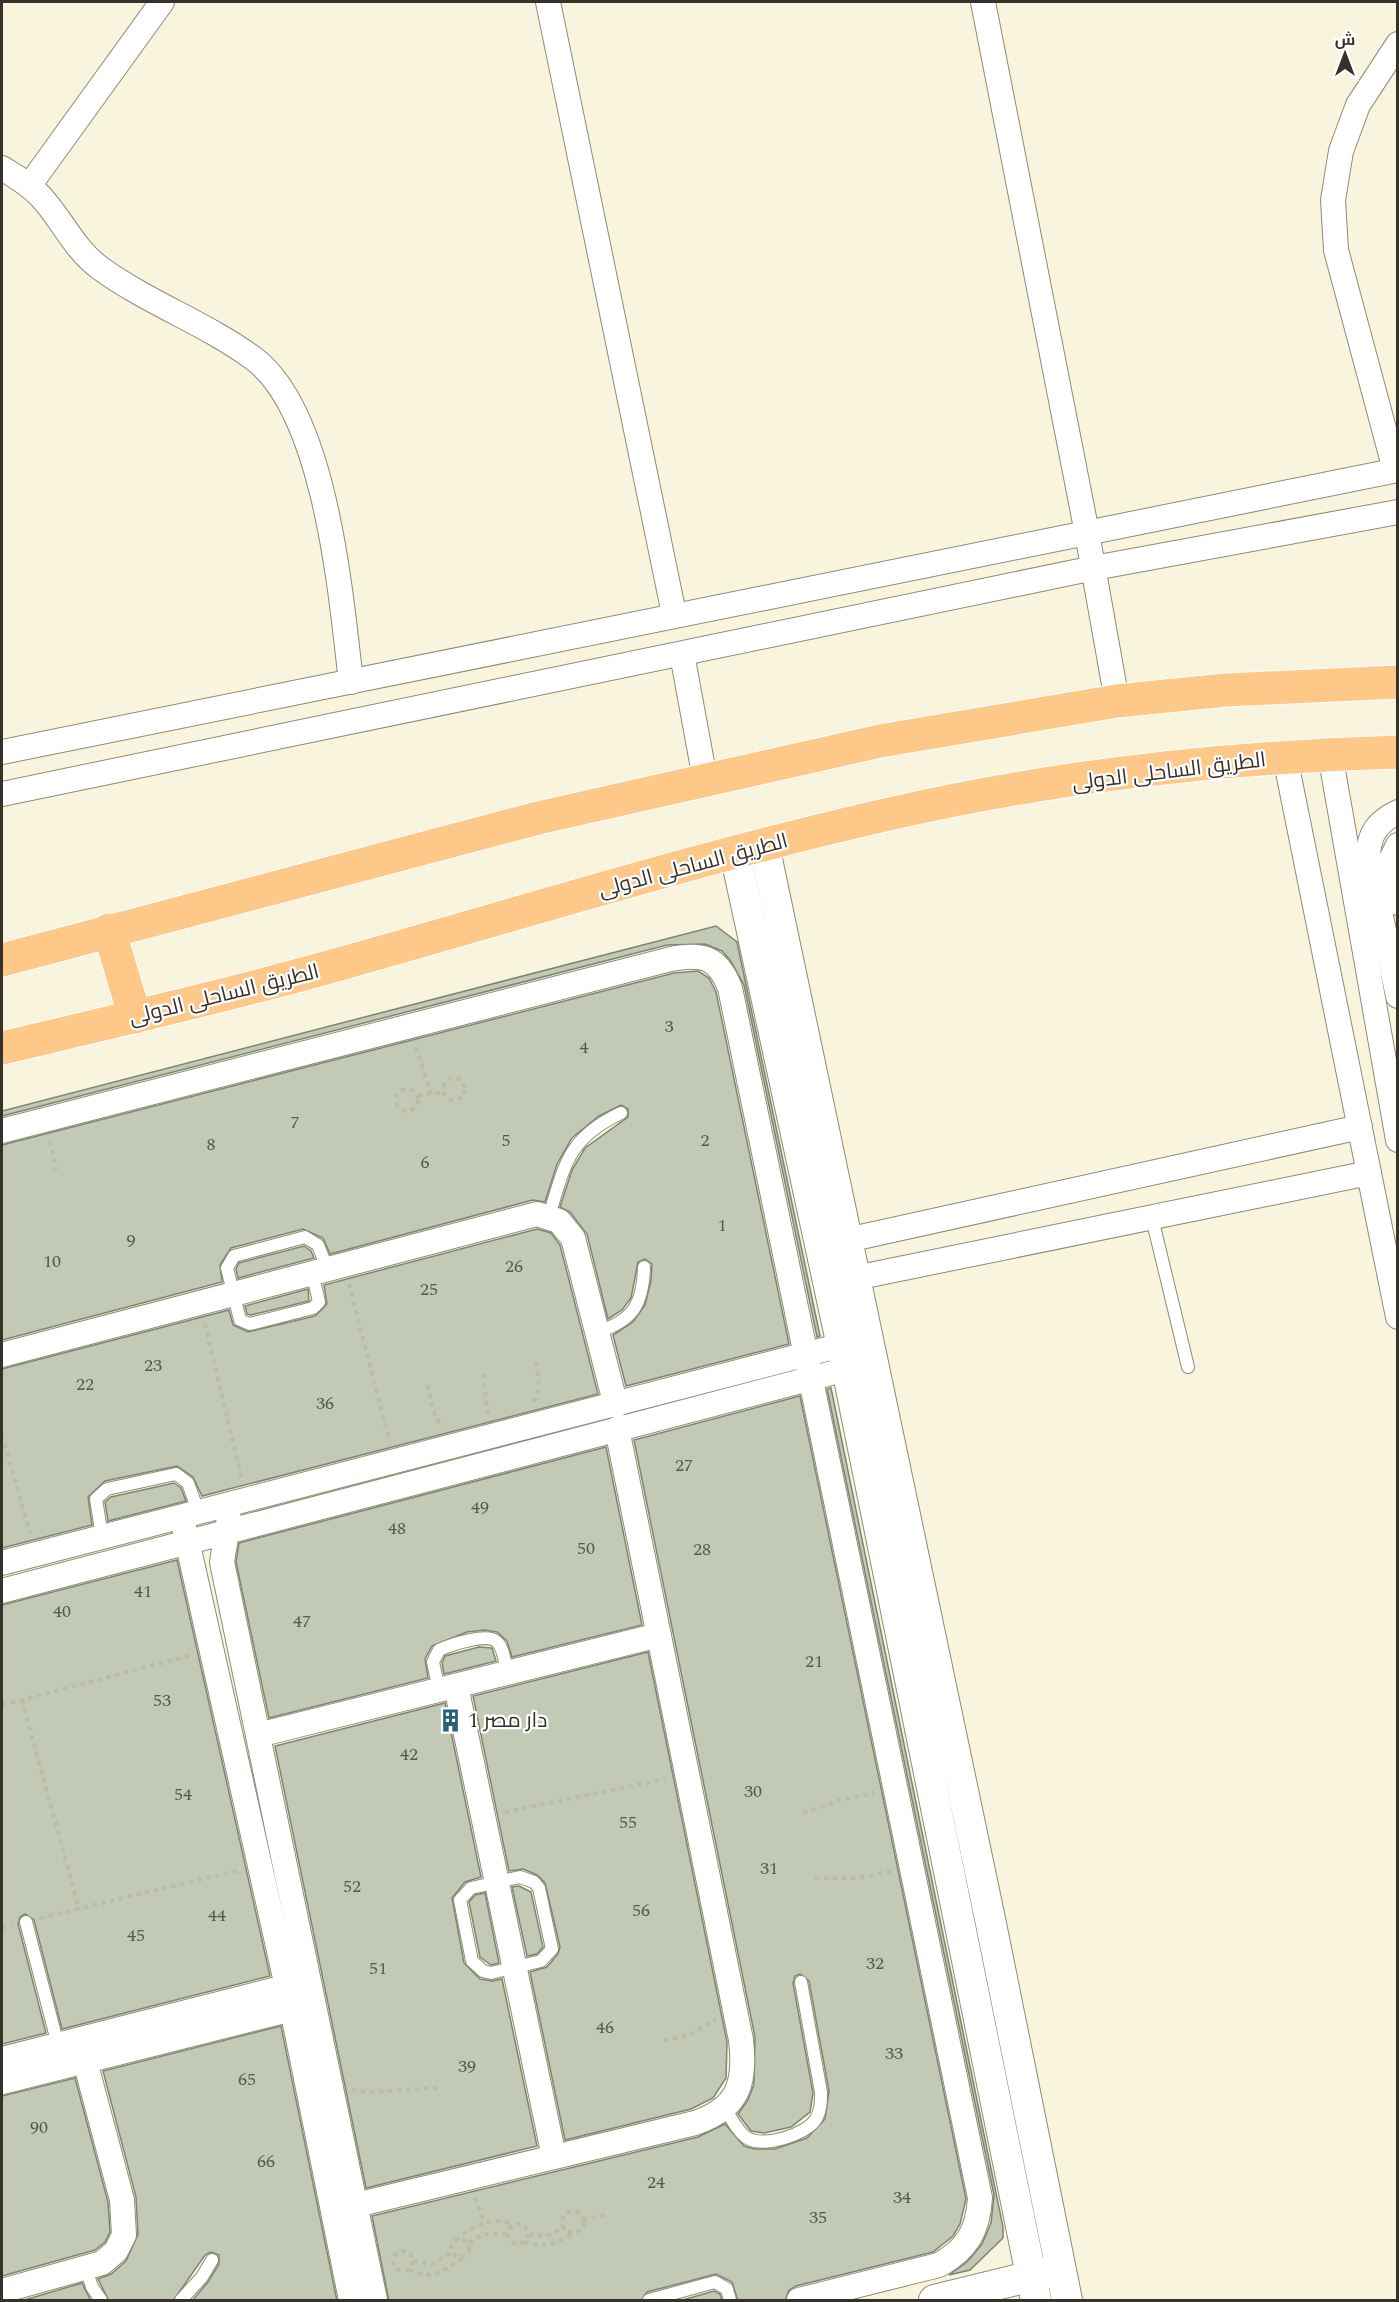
<svg xmlns="http://www.w3.org/2000/svg" width="1399" height="2302" viewBox="0 0 1399 2302" font-family="Spectral,Cairo,serif">
	<style>
		.building { fill: #c2cab5; stroke: #7e8572; stroke-width: 1.5 }
		.lines { fill: none; stroke-linecap: round; stroke-linejoin: round }
		.service-casing { stroke: #8f8b76; stroke-width: 14 }
		.minor-casing { stroke: #8f8b76; stroke-width: 26 }
		.tertiary-casing { stroke: #8f8b76; stroke-width: 32 }
		.trunk-casing { stroke: #fff; stroke-width: 35 }
		.path { stroke: #bebaa7; stroke-width: 4; stroke-dasharray: 4.5 4.5; stroke-linecap: butt }
		.service { stroke: #fff; stroke-width: 12 }
		.minor { stroke: #fff; stroke-width: 24 }
		.tertiary { stroke: #fff; stroke-width: 30 }
		.trunk { stroke: #fec888; stroke-width: 33 }
		.labels { text-anchor: middle; stroke-width: 4.5; stroke-linejoin: round; paint-order: stroke }
		.number-label { font-size: 18px; fill: #58584d }
		.street-label { font-size: 21px; fill: #34322a; stroke: #fff }
		.poi-label { font-size: 21px; fill: #34322a; stroke: #fff; text-anchor: start }
	</style>
	<rect width="100%" height="100%" fill="#f9f4dd"/>
	<!-- building -->
	<g class="building">
		<path d="M 716,926 L 737,942 L 820,1336 L 817,1337 L 744,985 L 730,960 L 722,951 L 705,944 L 667,945 L 2,1116 L 2,1111 Z"/>
		<path d="M 698,971 L 709,978 L 716,992 L 789,1344 L 626,1386 L 613,1335 L 633,1322 L 645,1305 L 651,1281 L 652,1264 L 645,1259 L 638,1262 L 631,1298 L 622,1310 L 608,1319 L 587,1234 L 570,1212 L 560,1207 L 572,1170 L 585,1148 L 628,1117 L 628,1109 L 621,1105 L 599,1116 L 572,1138 L 557,1164 L 545,1202 L 533,1200 L 330,1254 L 323,1238 L 303,1229 L 231,1248 L 220,1265 L 222,1282 L 2,1340 L 2,1145 L 674,973 Z"/>
		<path d="M 537,1229 L 551,1233 L 560,1245 L 598,1394 L 202,1496 L 193,1477 L 177,1466 L 105,1481 L 88,1497 L 92,1525 L 2,1548 L 2,1369 L 229,1310 L 233,1325 L 248,1332 L 315,1316 L 327,1304 L 324,1285 Z"/>
		<path d="M 304,1246 L 311,1251 L 314,1258 L 238,1278 L 236,1269 L 239,1263 Z"/>
		<path d="M 308,1289 L 309,1301 L 251,1315 L 247,1314 L 245,1306 Z"/>
		<path d="M 831,1388 L 1003,2227 L 1003,2238 L 970,2270 L 949,2275 L 967,2262 L 982,2244 L 991,2223 L 994,2195 L 827,1389 Z"/>
		<path d="M 800,1396 L 966,2199 L 960,2224 L 953,2236 L 933,2252 L 796,2286 L 789,2290 L 785,2301 L 738,2301 L 732,2282 L 716,2274 L 647,2292 L 641,2301 L 389,2301 L 372,2216 L 698,2137 L 725,2124 L 744,2146 L 754,2149 L 775,2149 L 807,2138 L 825,2119 L 829,2091 L 809,1981 L 800,1974 L 795,1976 L 793,1983 L 813,2093 L 810,2112 L 791,2127 L 764,2133 L 751,2131 L 738,2114 L 748,2100 L 754,2084 L 755,2037 L 634,1440 Z"/>
		<path d="M 606,1447 L 642,1625 L 512,1657 L 507,1641 L 497,1632 L 485,1630 L 467,1632 L 432,1646 L 425,1659 L 428,1678 L 269,1718 L 236,1562 L 239,1543 Z"/>
		<path d="M 174,1483 L 181,1488 L 186,1501 L 108,1521 L 105,1502 L 111,1497 Z"/>
		<path d="M 177,1560 L 270,1976 L 62,2029 L 34,1920 L 25,1914 L 20,1917 L 18,1924 L 46,2033 L 2,2044 L 2,1605 Z"/>
		<path d="M 479,1647 L 492,1648 L 496,1661 L 444,1674 L 442,1663 L 445,1656 Z"/>
		<path d="M 648,1652 L 727,2042 L 726,2078 L 713,2098 L 691,2109 L 565,2140 L 530,1972 L 547,1967 L 558,1954 L 560,1947 L 545,1883 L 537,1875 L 523,1869 L 509,1871 L 473,1696 Z"/>
		<path d="M 445,1703 L 481,1877 L 465,1882 L 452,1898 L 464,1963 L 480,1979 L 492,1981 L 502,1979 L 537,2146 L 366,2188 L 275,1746 Z"/>
		<path d="M 519,1886 L 531,1892 L 543,1947 L 537,1954 L 527,1956 L 512,1887 Z"/>
		<path d="M 485,1893 L 499,1963 L 491,1965 L 480,1957 L 469,1902 L 475,1895 Z"/>
		<path d="M 281,2026 L 337,2301 L 192,2301 L 208,2282 L 219,2264 L 219,2255 L 211,2252 L 205,2255 L 173,2301 L 109,2301 L 98,2279 L 111,2274 L 126,2261 L 138,2234 L 136,2197 L 103,2071 Z"/>
		<path d="M 75,2078 L 108,2202 L 110,2232 L 105,2242 L 95,2250 L 2,2276 L 2,2096 Z"/>
		<path d="M 82,2283 L 91,2301 L 21,2301 Z"/>
		<path d="M 714,2291 L 720,2294 L 722,2301 L 679,2301 Z"/>
	</g>
	<g class="lines">
		<defs>
			<g id="service">
				<path d="M 549,1216 C 565,1164 568,1138 621,1113"/>
				<path d="M 1152,1218 L 1188,1367"/>
				<path d="M 312,1272 L 319,1302 L 313,1308 L 250,1324 L 240,1320 L 227,1268 L 234,1256 L 305,1237 L 318,1245 L 327,1268"/>
				<path d="M 597,1332 C 633,1321 643,1304 644,1267"/>
				<path d="M 102,1536 L 96,1499 L 107,1489 L 176,1474 L 188,1483 L 198,1511"/>
				<path d="M 439,1690 L 433,1662 L 439,1650 C 450,1645 488,1632 497,1642 C 504,1648 505,1664 507,1673"/>
				<path d="M 520,1877 L 534,1882 L 539,1888 L 552,1949 L 541,1961 L 491,1973 L 483,1971 L 472,1961 L 460,1900 L 471,1888 Z"/>
				<path d="M 26,1922 L 58,2045"/>
				<path d="M 725,2108 C 731,2118 737,2131 747,2138 C 764,2148 806,2135 816,2119 C 821,2110 821,2102 821,2092 L 801,1982"/>
				<path d="M 86,2269 L 92,2287 L 101,2300"/>
				<path d="M 181,2300 L 202,2277 L 212,2260"/>
				<path d="M 649,2300 L 715,2282 L 727,2289 L 730,2300"/>
			</g>
			<g id="minor">
				<path d="M 548,2 L 674,614"/>
				<path d="M 983,2 L 1087,533 L 1117,701"/>
				<path d="M 2,168 C 16,177 31,185 42,198 C 63,221 74,249 100,268 C 148,303 205,323 253,358 C 326,412 341,596 351,682"/>
				<path d="M 29,186 L 162,2"/>
				<path d="M 1395,470 L 1336,250 L 1333,200 L 1341,151 L 1358,105 L 1398,44"/>
				<path d="M 682,654 L 705,779"/>
				<path d="M 2,752 L 1398,470"/>
				<path d="M 1330,754 L 1398,1140"/>
				<path d="M 1285,757 L 1398,1317"/>
				<path d="M 2,794 L 1094,568 L 1398,512"/>
				<path d="M 1398,812 C 1377,822 1369,834 1368,856 L 1398,996"/>
				<path d="M 1398,845 L 1390,861 L 1398,903"/>
				<path d="M 2,1131 L 671,959 C 703,953 718,957 730,988 L 980,2198 C 978,2231 967,2249 939,2265 L 799,2300"/>
				<path d="M 847,1240 L 1360,1127"/>
				<path d="M 855,1278 L 1369,1173"/>
				<path d="M 2,1355 L 537,1214 L 559,1221 L 573,1238 L 616,1406"/>
				<path d="M 229,1518 L 222,1562 L 375,2300"/>
				<path d="M 184,1527 L 292,2009 L 351,2300"/>
				<path d="M 2,1563 L 842,1345"/>
				<path d="M 2,1591 L 847,1369"/>
				<path d="M 456,1686 L 554,2157"/>
				<path d="M 258,1735 L 659,1635"/>
				<path d="M 2,2059 L 301,1983"/>
				<path d="M 2,2082 L 308,2005"/>
				<path d="M 356,2205 L 695,2123 C 739,2108 746,2083 741,2040 L 617,1429"/>
				<path d="M 2,2291 L 102,2263 L 116,2251 L 124,2235 L 122,2200 L 85,2061"/>
			</g>
			<g id="tertiary">
				<path d="M 764,845 L 990,1919 L 1067,2300"/>
				<path d="M 735,853 L 847,1369 L 1036,2300"/>
				<path d="M 934,2300 L 1049,2272"/>
			</g>
			<g id="trunk">
				<path d="M 109,930 L 135,1017"/>
				<path d="M 2,960 L 538,818 L 880,741 L 1117,701 L 1226,690 L 1398,682"/>
				<path d="M 2,1048 C 116,1021 230,995 343,963 C 528,911 711,854 898,812 C 1062,775 1231,757 1398,752"/>
			</g>
		</defs>
		<!-- service casing -->
		<use href="#service" class="service-casing"/>
		<!-- minor casing -->
		<use href="#minor" class="minor-casing"/>
		<!-- tertiary casing -->
		<use href="#tertiary" class="tertiary-casing"/>
		<!-- trunk casing -->
		<use href="#trunk" class="trunk-casing"/>
		<!-- path -->
		<g class="path">
			<path d="M 416,1047 L 431,1094"/>
			<circle cx="454" cy="1089" r="11"/>
			<circle cx="407" cy="1100" r="11"/>
			<path d="M 418,1096 L 443,1092"/>
			<path d="M 50,1141 L 56,1170"/>
			<path d="M 349,1284 L 389,1440"/>
			<path d="M 205,1324 L 242,1480"/>
			<path d="M 483,1374 L 488,1415"/>
			<path d="M 428,1385 L 433,1411 L 442,1428"/>
			<path d="M 534,1402 L 539,1387 L 536,1360"/>
			<path d="M 2,1435 L 30,1533"/>
			<path d="M 22,1700 L 79,1909"/>
			<path d="M 2,1705 L 192,1655"/>
			<path d="M 505,1812 L 665,1779"/>
			<path d="M 803,1813 L 843,1799 L 874,1793"/>
			<path d="M 815,1878 L 860,1878 L 892,1871"/>
			<path d="M 40,1918 L 240,1870"/>
			<path d="M 2,1928 L 12,1925"/>
			<path d="M 664,2041 L 689,2035 L 716,2019"/>
			<path d="M 352,2090 L 371,2092 L 437,2088"/>
			<path d="M 475,2198 L 484,2222"/>
			<circle cx="573" cy="2222" r="11"/>
			<path d="M 583,2220 L 605,2215"/>
			<circle cx="518" cy="2234" r="10"/>
			<path d="M 529,2234 L 546,2236 L 564,2228"/>
			<circle cx="460" cy="2248" r="9"/>
			<path d="M 456,2240 C 474,2224 491,2217 514,2224"/>
			<path d="M 524,2242 C 542,2248 558,2245 574,2233"/>
			<path d="M 469,2243 L 484,2234 L 508,2234"/>
			<circle cx="403" cy="2261" r="10"/>
			<path d="M 413,2261 L 432,2264 L 452,2252"/>
			<path d="M 409,2270 C 435,2280 441,2273 462,2258"/>
		</g>
		<!-- service -->
		<use href="#service" class="service"/>
		<!-- minor -->
		<use href="#minor" class="minor"/>
		<!-- tertiary -->
		<use href="#tertiary" class="tertiary"/>
		<!-- trunk -->
		<use href="#trunk" class="trunk"/>
	</g>
	<!-- icons -->
	<defs>
		<symbol id="building-bare" viewBox="-9 -9 18 18"><path d="M-4-6H4V6H1V3H-1V6H-4ZM-2.5-4.3h1.7v1.8h-1.7ZM.8-4.3h1.7v1.8H.8ZM-2.5-1h1.7V.8h-1.7ZM.8-1h1.7V.8H.8Z" fill="#28617a" stroke="#fff" stroke-width="2.5" paint-order="stroke"/></symbol>
	</defs>
	<g fill-rule="evenodd">
		<use href="#building-bare" x="434" y="1704" width="33" height="33"/>
	</g>
	<g class="labels">
		<!-- number labels -->
		<g class="number-label">
			<text x="669" y="1032">3</text>
			<text x="584" y="1053">4</text>
			<text x="295" y="1128">7</text>
			<text x="506" y="1146">5</text>
			<text x="705" y="1146">2</text>
			<text x="211" y="1150">8</text>
			<text x="425" y="1168">6</text>
			<text x="722" y="1231">1</text>
			<text x="131" y="1246">9</text>
			<text x="52" y="1267">10</text>
			<text x="514" y="1272">26</text>
			<text x="429" y="1295">25</text>
			<text x="153" y="1371">23</text>
			<text x="85" y="1390">22</text>
			<text x="325" y="1409">36</text>
			<text x="684" y="1471">27</text>
			<text x="480" y="1513">49</text>
			<text x="397" y="1534">48</text>
			<text x="586" y="1554">50</text>
			<text x="702" y="1555">28</text>
			<text x="143" y="1597">41</text>
			<text x="62" y="1617">40</text>
			<text x="302" y="1627">47</text>
			<text x="814" y="1667">21</text>
			<text x="162" y="1706">53</text>
			<text x="409" y="1760">42</text>
			<text x="753" y="1797">30</text>
			<text x="183" y="1800">54</text>
			<text x="628" y="1828">55</text>
			<text x="769" y="1874">31</text>
			<text x="352" y="1892">52</text>
			<text x="641" y="1916">56</text>
			<text x="217" y="1921">44</text>
			<text x="136" y="1941">45</text>
			<text x="875" y="1969">32</text>
			<text x="378" y="1974">51</text>
			<text x="605" y="2033">46</text>
			<text x="894" y="2059">33</text>
			<text x="467" y="2072">39</text>
			<text x="247" y="2085">65</text>
			<text x="39" y="2133">90</text>
			<text x="266" y="2167">66</text>
			<text x="656" y="2188">24</text>
			<text x="902" y="2203">34</text>
			<text x="818" y="2223">35</text>
		</g>
		<!-- street labels -->
		<g class="street-label">
			<text transform="translate(1169 771) rotate(-7)" y="7">الطريق الساحلى الدولى</text>
			<text transform="translate(693 865) rotate(-15)" y="7">الطريق الساحلى الدولى</text>
			<text transform="translate(224 994) rotate(-14)" y="7">الطريق الساحلى الدولى</text>
		</g>
		<!-- poi labels -->
		<g class="poi-label">
			<text x="468" y="1727">دار مصر 1</text>
		</g>
	</g>
	<!-- border -->
	<rect width="1399" height="2302" fill="none" stroke="#34322a" stroke-width="6"/>
	<!-- north arrow -->
	<g transform="translate(1345 54)" stroke="#ffffff" stroke-width="4.5" paint-order="stroke">
	<path d="M0-4.5L10 22L0 15L-10 22Z" fill="#34322a"/>
	<text y="-9" font-size="16" font-weight="bold" text-anchor="middle" fill="#34322a">ش</text>
	</g>
</svg>
